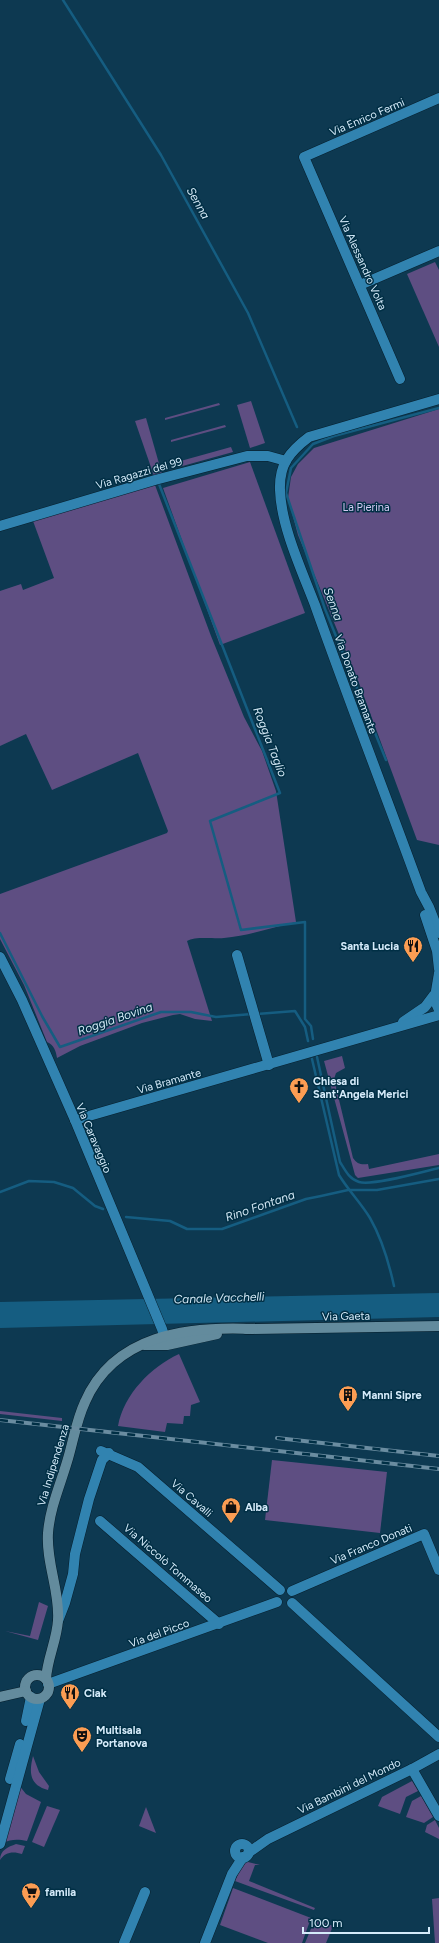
<svg xmlns="http://www.w3.org/2000/svg" width="439" height="1943" viewBox="0 0 439 1943" font-family="Figtree,sans-serif">
	<style>
		.green { fill: #5e4e82 }
		.water { fill: #155d81 }
		.lines { fill: none; stroke-linecap: round; stroke-linejoin: round }
		.stream { stroke: #155d81; stroke-width: 2.5 }
		.minor-casing { stroke: #061f2d; stroke-width: 11 }
		.tertiary-casing { stroke: #061f2d; stroke-width: 11 }
		.secondary-casing { stroke: #061f2d; stroke-width: 11 }
		.minor { stroke: #3183b0; stroke-width: 10 }
		.tertiary { stroke: #3183b0; stroke-width: 10 }
		.secondary { stroke: #638b9d; stroke-width: 10 }
		.rail-casing { stroke: #6a8ca0; stroke-width: 4 }
		.rail { stroke: #002f45; stroke-width: 2.5; stroke-dasharray: 8; stroke-linecap: butt }
		.labels { text-anchor: middle; stroke-width: 3; stroke-linejoin: round; paint-order: stroke }
		.street-label { font-size: 11px; fill: #d5ebfa; stroke: #002f45 }
		.park-label { font-size: 11px; fill: #d3c9f2; stroke: #002f45 }
		.poi-label { font-size: 11px; font-weight: bold; fill: #d5ebfa; stroke: #002f45; text-anchor: start }
		.water-label { font-size: 12px; font-style: italic; fill: #d1e6f3; stroke: #002f45 }
	</style>
	<rect width="100%" height="100%" fill="#0d3951"/>
	<!-- green -->
	<g class="green">
		<path d="M 435,262 L 439,270 L 439,347 L 407,274 Z"/>
		<path d="M 251,401 L 265,443 L 250,448 L 237,405 Z"/>
		<path d="M 219,403 L 220,405 L 165,420 L 165,418 Z"/>
		<path d="M 439,409 L 439,845 L 417,840 L 359,683 L 298,535 L 288,498 L 291,477 L 298,464 L 314,448 Z"/>
		<path d="M 146,418 L 162,474 L 154,476 L 135,421 Z"/>
		<path d="M 225,425 L 226,427 L 171,442 L 171,440 Z"/>
		<path d="M 231,447 L 233,452 L 179,467 L 177,462 Z"/>
		<path d="M 250,462 L 305,613 L 220,645 L 163,488 Z"/>
		<path d="M 155,485 L 211,636 L 244,717 L 262,751 L 276,791 L 296,922 C 273,927 248,936 224,938 C 214,939 195,936 187,941 L 212,1021 L 195,1019 L 180,1014 L 173,1015 L 142,1023 L 80,1046 L 57,1058 C 56,1051 54,1045 47,1042 L 24,985 L 0,939 L 0,894 L 167,833 L 168,831 L 138,753 L 52,790 L 26,734 L 0,746 L 0,591 L 21,584 L 23,590 L 54,578 L 33,521 Z"/>
		<path d="M 342,1056 L 345,1068 L 336,1073 L 334,1079 L 353,1158 C 357,1164 361,1165 368,1164 L 369,1169 L 439,1154 L 439,1165 L 358,1178 L 355,1175 L 324,1061 Z"/>
		<path d="M 179,1354 L 200,1402 L 191,1405 L 190,1416 L 184,1416 L 183,1424 L 167,1423 L 165,1432 L 118,1426 C 124,1394 151,1367 179,1354 Z"/>
		<path d="M 0,1411 L 62,1418 L 62,1421 L 0,1414 Z"/>
		<path d="M 272,1460 L 387,1472 L 380,1533 L 265,1520 Z"/>
		<path d="M 39,1602 L 48,1606 L 38,1640 L 5,1631 L 30,1636 Z"/>
		<path d="M 33,1756 L 39,1772 L 49,1786 L 48,1790 C 29,1785 29,1772 33,1756 Z"/>
		<path d="M 412,1781 L 418,1791 L 406,1797 L 400,1814 L 378,1806 L 382,1797 Z"/>
		<path d="M 18,1784 L 26,1794 L 41,1802 L 27,1841 C 18,1839 11,1839 3,1843 Z"/>
		<path d="M 421,1796 L 433,1817 L 424,1823 L 406,1817 L 412,1801 Z"/>
		<path d="M 47,1806 L 60,1810 L 44,1847 L 32,1842 Z"/>
		<path d="M 146,1807 L 156,1833 L 139,1826 Z"/>
		<path d="M 435,1820 L 439,1828 L 439,1839 L 425,1832 L 427,1825 Z"/>
		<path d="M 16,1844 L 25,1846 L 22,1854 C 13,1851 5,1852 0,1860 C 0,1850 8,1847 16,1844 Z"/>
		<path d="M 248,1862 L 260,1865 L 255,1865 L 249,1881 L 315,1908 L 314,1910 L 235,1881 L 243,1864 Z"/>
		<path d="M 233,1888 L 311,1918 L 302,1943 L 268,1943 L 220,1925 Z"/>
		<path d="M 439,1898 L 439,1943 L 435,1943 L 432,1899 Z"/>
		<path d="M 315,1919 L 333,1926 L 326,1943 L 305,1943 Z"/>
	</g>
	<!-- water -->
	<path class="water" d="M 439,1293 L 439,1317 L 0,1328 L 0,1302 Z"/>
	<g class="lines">
		<!-- stream -->
		<g class="stream">
			<path d="M 63,0 L 161,155 L 248,313 L 297,427"/>
			<path d="M 159,484 L 280,793 L 210,821 L 241,930 L 305,922 L 305,1019 L 311,1026 L 313,1039"/>
			<path d="M 386,760 L 325,609 L 286,493 L 291,468 L 313,444 L 334,436 L 439,408"/>
			<path d="M 0,933 L 42,1016 L 60,1047 L 161,1012 L 191,1012 L 216,1017 L 252,1014"/>
			<path d="M 257,1014 L 295,1011 L 305,1027 L 308,1041"/>
			<path d="M 317,1057 L 340,1162 C 345,1170 349,1179 359,1182 C 373,1186 422,1172 439,1168"/>
			<path d="M 312,1059 L 339,1175 C 348,1190 361,1203 370,1218 C 382,1239 389,1263 394,1286"/>
			<path d="M 0,1192 L 29,1181 L 54,1182 L 73,1188 L 95,1206 L 103,1209"/>
			<path d="M 126,1217 L 170,1221 L 187,1229 L 222,1229 L 306,1199 L 321,1196 L 348,1190 L 377,1190 L 439,1179"/>
		</g>
		<defs>
			<g id="minor">
				<path d="M 360,285 L 439,251"/>
				<path d="M 400,379 L 304,157 L 439,98"/>
				<path d="M 439,399 L 309,437 C 289,452 279,465 280,490 C 281,526 302,571 315,605 C 349,701 386,796 421,892 L 429,907 L 439,933"/>
				<path d="M 0,526 L 155,480 L 247,456 L 268,456 L 286,461"/>
				<path d="M 425,915 L 437,951 L 439,969"/>
				<path d="M 237,955 L 269,1065"/>
				<path d="M 439,989 L 434,999 L 439,1010"/>
				<path d="M 436,991 L 439,973"/>
				<path d="M 403,1022 L 425,1007 L 434,995"/>
				<path d="M 75,1120 L 439,1015"/>
				<path d="M 101,1451 L 138,1467 L 280,1590"/>
				<path d="M 100,1521 L 219,1624"/>
				<path d="M 292,1591 L 424,1534 L 439,1570"/>
				<path d="M 292,1603 L 439,1737"/>
				<path d="M 58,1621 L 65,1603 L 73,1574 L 75,1554 L 89,1499 L 102,1460 L 109,1453"/>
				<path d="M 48,1684 L 277,1602"/>
				<path d="M 412,1769 L 439,1816"/>
				<circle cx="242" cy="1851" r="7"/>
				<path d="M 248,1853 L 268,1839 L 412,1769 L 439,1754"/>
				<path d="M 124,1943 L 145,1892"/>
				<path d="M 205,1943 L 232,1874 L 243,1857"/>
			</g>
			<g id="tertiary">
				<path d="M 0,957 L 22,1000 L 75,1120 L 162,1329 L 165,1339 L 163,1344"/>
				<path d="M 26,1721 L 31,1697"/>
				<path d="M 10,1779 L 20,1744"/>
				<path d="M 0,1844 L 40,1699"/>
			</g>
			<g id="secondary">
				<path d="M 246,1329 L 439,1326"/>
				<path d="M 144,1345 L 167,1345 L 217,1334"/>
				<circle cx="37" cy="1687" r="12"/>
				<path d="M 46,1679 C 47,1659 57,1640 58,1620 C 60,1591 46,1563 48,1533 C 50,1506 62,1481 69,1455 C 74,1437 77,1419 85,1402 C 114,1335 187,1326 253,1329"/>
				<path d="M 0,1697 L 26,1691"/>
			</g>
		</defs>
		<!-- minor casing -->
		<use href="#minor" class="minor-casing"/>
		<!-- tertiary casing -->
		<use href="#tertiary" class="tertiary-casing"/>
		<!-- secondary casing -->
		<use href="#secondary" class="secondary-casing"/>
		<!-- minor -->
		<use href="#minor" class="minor"/>
		<!-- tertiary -->
		<use href="#tertiary" class="tertiary"/>
		<!-- secondary -->
		<use href="#secondary" class="secondary"/>
		<defs>
			<g id="rail">
				<path d="M 0,1420 L 439,1469"/>
				<path d="M 277,1438 L 439,1456"/>
			</g>
		</defs>
		<!-- rail casing -->
		<use href="#rail" class="rail-casing"/>
		<!-- rail -->
		<use href="#rail" class="rail"/>
	</g>
	<!-- icons -->
	<defs>
		<symbol id="restaurant-pin" viewBox="-11 -11 22 30"><path d="M0 17L-7.5 6A9.5 9.5 0 1 1 7.5 6Z" fill="#fc9d53" stroke="#002f45"/><path d="M-5-6h1v4h1v-4h1v4h1v-4h1v5L-1.5 .5V6h-2V.5L-5-1ZM5-6V6H3V1.5H1.5Q1.5-4 5-6Z" fill="#111"/></symbol>
		<symbol id="church-pin" viewBox="-11 -11 22 30"><path d="M0 17L-7.5 6A9.5 9.5 0 1 1 7.5 6Z" fill="#fc9d53" stroke="#002f45"/><path d="M-1.2-6h2.4v3.5h3.3v2.4h-3.3V6h-2.4V-.1h-3.3v-2.4h3.3Z" fill="#111"/></symbol>
		<symbol id="building-pin" viewBox="-11 -11 22 30"><path d="M0 17L-7.5 6A9.5 9.5 0 1 1 7.5 6Z" fill="#fc9d53" stroke="#002f45"/><path d="M-4-6H4V6H1V3H-1V6H-4ZM-2.5-4.3h1.7v1.8h-1.7ZM.8-4.3h1.7v1.8H.8ZM-2.5-1h1.7V.8h-1.7ZM.8-1h1.7V.8H.8Z" fill="#111"/></symbol>
		<symbol id="shop-pin" viewBox="-11 -11 22 30"><path d="M0 17L-7.5 6A9.5 9.5 0 1 1 7.5 6Z" fill="#fc9d53" stroke="#002f45"/><path d="M-5-2.5h2.3a2.7 3.5 0 0 1 5.4 0H5L5.5 6h-11ZM-1.5-2.5h3a1.5 2.3 0 0 0-3 0Z" fill="#111"/></symbol>
		<symbol id="theatre-pin" viewBox="-11 -11 22 30"><path d="M0 17L-7.5 6A9.5 9.5 0 1 1 7.5 6Z" fill="#fc9d53" stroke="#002f45"/><path d="M-5-5.5Q0-4 5-5.5V0Q5 5 0 6Q-5 5-5 0ZM-3.3-2.5H-1v1.5H-3.3ZM1-2.5H3.3v1.5H1ZM-2.8 1Q0 5.5 2.8 1Z" fill="#111"/></symbol>
		<symbol id="supermarket-pin" viewBox="-11 -11 22 30"><path d="M0 17L-7.5 6A9.5 9.5 0 1 1 7.5 6Z" fill="#fc9d53" stroke="#002f45"/><path d="M-6-5.5h2.5l.6 2H6L4.5 2H-2.5L-4.4-4H-6ZM-1.5 3.2a1.3 1.3 0 1 0 .1 0ZM3 3.2a1.3 1.3 0 1 0 .1 0Z" fill="#111"/></symbol>
	</defs>
	<g fill-rule="evenodd">
		<use href="#restaurant-pin" x="402" y="935" width="22" height="30"/>
		<use href="#church-pin" x="288" y="1076" width="22" height="30"/>
		<use href="#building-pin" x="337" y="1384" width="22" height="30"/>
		<use href="#shop-pin" x="220" y="1496" width="22" height="30"/>
		<use href="#restaurant-pin" x="59" y="1682" width="22" height="30"/>
		<use href="#theatre-pin" x="71" y="1725" width="22" height="30"/>
		<use href="#supermarket-pin" x="20" y="1881" width="22" height="30"/>
	</g>
	<g class="labels">
		<!-- street labels -->
		<g class="street-label">
			<text transform="translate(367 117) rotate(-23)" y="4">Via Enrico Fermi</text>
			<text transform="translate(363 263) rotate(66)" y="4">Via Alessandro Volta</text>
			<text transform="translate(139 473) rotate(-16)" y="4">Via Ragazzi del 99</text>
			<text transform="translate(356 684) rotate(70)" y="4">Via Donato Bramante</text>
			<text transform="translate(169 1081) rotate(-16)" y="4">Via Bramante</text>
			<text transform="translate(94 1138) rotate(67)" y="4">Via Caravaggio</text>
			<text transform="translate(346 1316) rotate(-1)" y="4">Via Gaeta</text>
			<text transform="translate(53 1465) rotate(-73)" y="4">Via Indipendenza</text>
			<text transform="translate(192 1498) rotate(41)" y="4">Via Cavalli</text>
			<text transform="translate(371 1544) rotate(-23)" y="4">Via Franco Donati</text>
			<text transform="translate(168 1563) rotate(41)" y="4">Via Niccolò Tommaseo</text>
			<text transform="translate(159 1633) rotate(-20)" y="4">Via del Picco</text>
			<text transform="translate(349 1786) rotate(-26)" y="4">Via Bambini del Mondo</text>
		</g>
		<!-- park labels -->
		<g class="park-label">
			<text x="366" y="511">La Pierina</text>
		</g>
		<!-- poi labels -->
		<g class="poi-label">
			<text x="399" y="950" text-anchor="end">Santa Lucia</text>
			<text x="313" y="1085">Chiesa di<tspan x="313" dy="13">Sant'Angela Merici</tspan></text>
			<text x="362" y="1399">Manni Sipre</text>
			<text x="245" y="1511">Alba</text>
			<text x="84" y="1697">Ciak</text>
			<text x="96" y="1734">Multisala<tspan x="96" dy="13">Portanova</tspan></text>
			<text x="45" y="1896">famila</text>
		</g>
		<!-- water labels -->
		<g class="water-label">
			<text transform="translate(198 203) rotate(61)" y="4">Senna</text>
			<text transform="translate(333 604) rotate(70)" y="4">Senna</text>
			<text transform="translate(270 742) rotate(69)" y="4">Roggia Taglio</text>
			<text transform="translate(115 1019) rotate(-19)" y="4">Roggia Bovina</text>
			<text transform="translate(260 1206) rotate(-19)" y="4">Rino Fontana</text>
			<text transform="translate(219 1298) rotate(-2)" y="4">Canale Vacchelli</text>
		</g>
	</g>
	<!-- scale -->
	<path d="M303 1927v6h126v-6" fill="none" stroke="#d5ebfa" stroke-width="2"/>
	<text x="309" y="1927" font-size="12" fill="#d5ebfa" stroke="#002f45" stroke-width="3" paint-order="stroke">100 m</text>
</svg>
